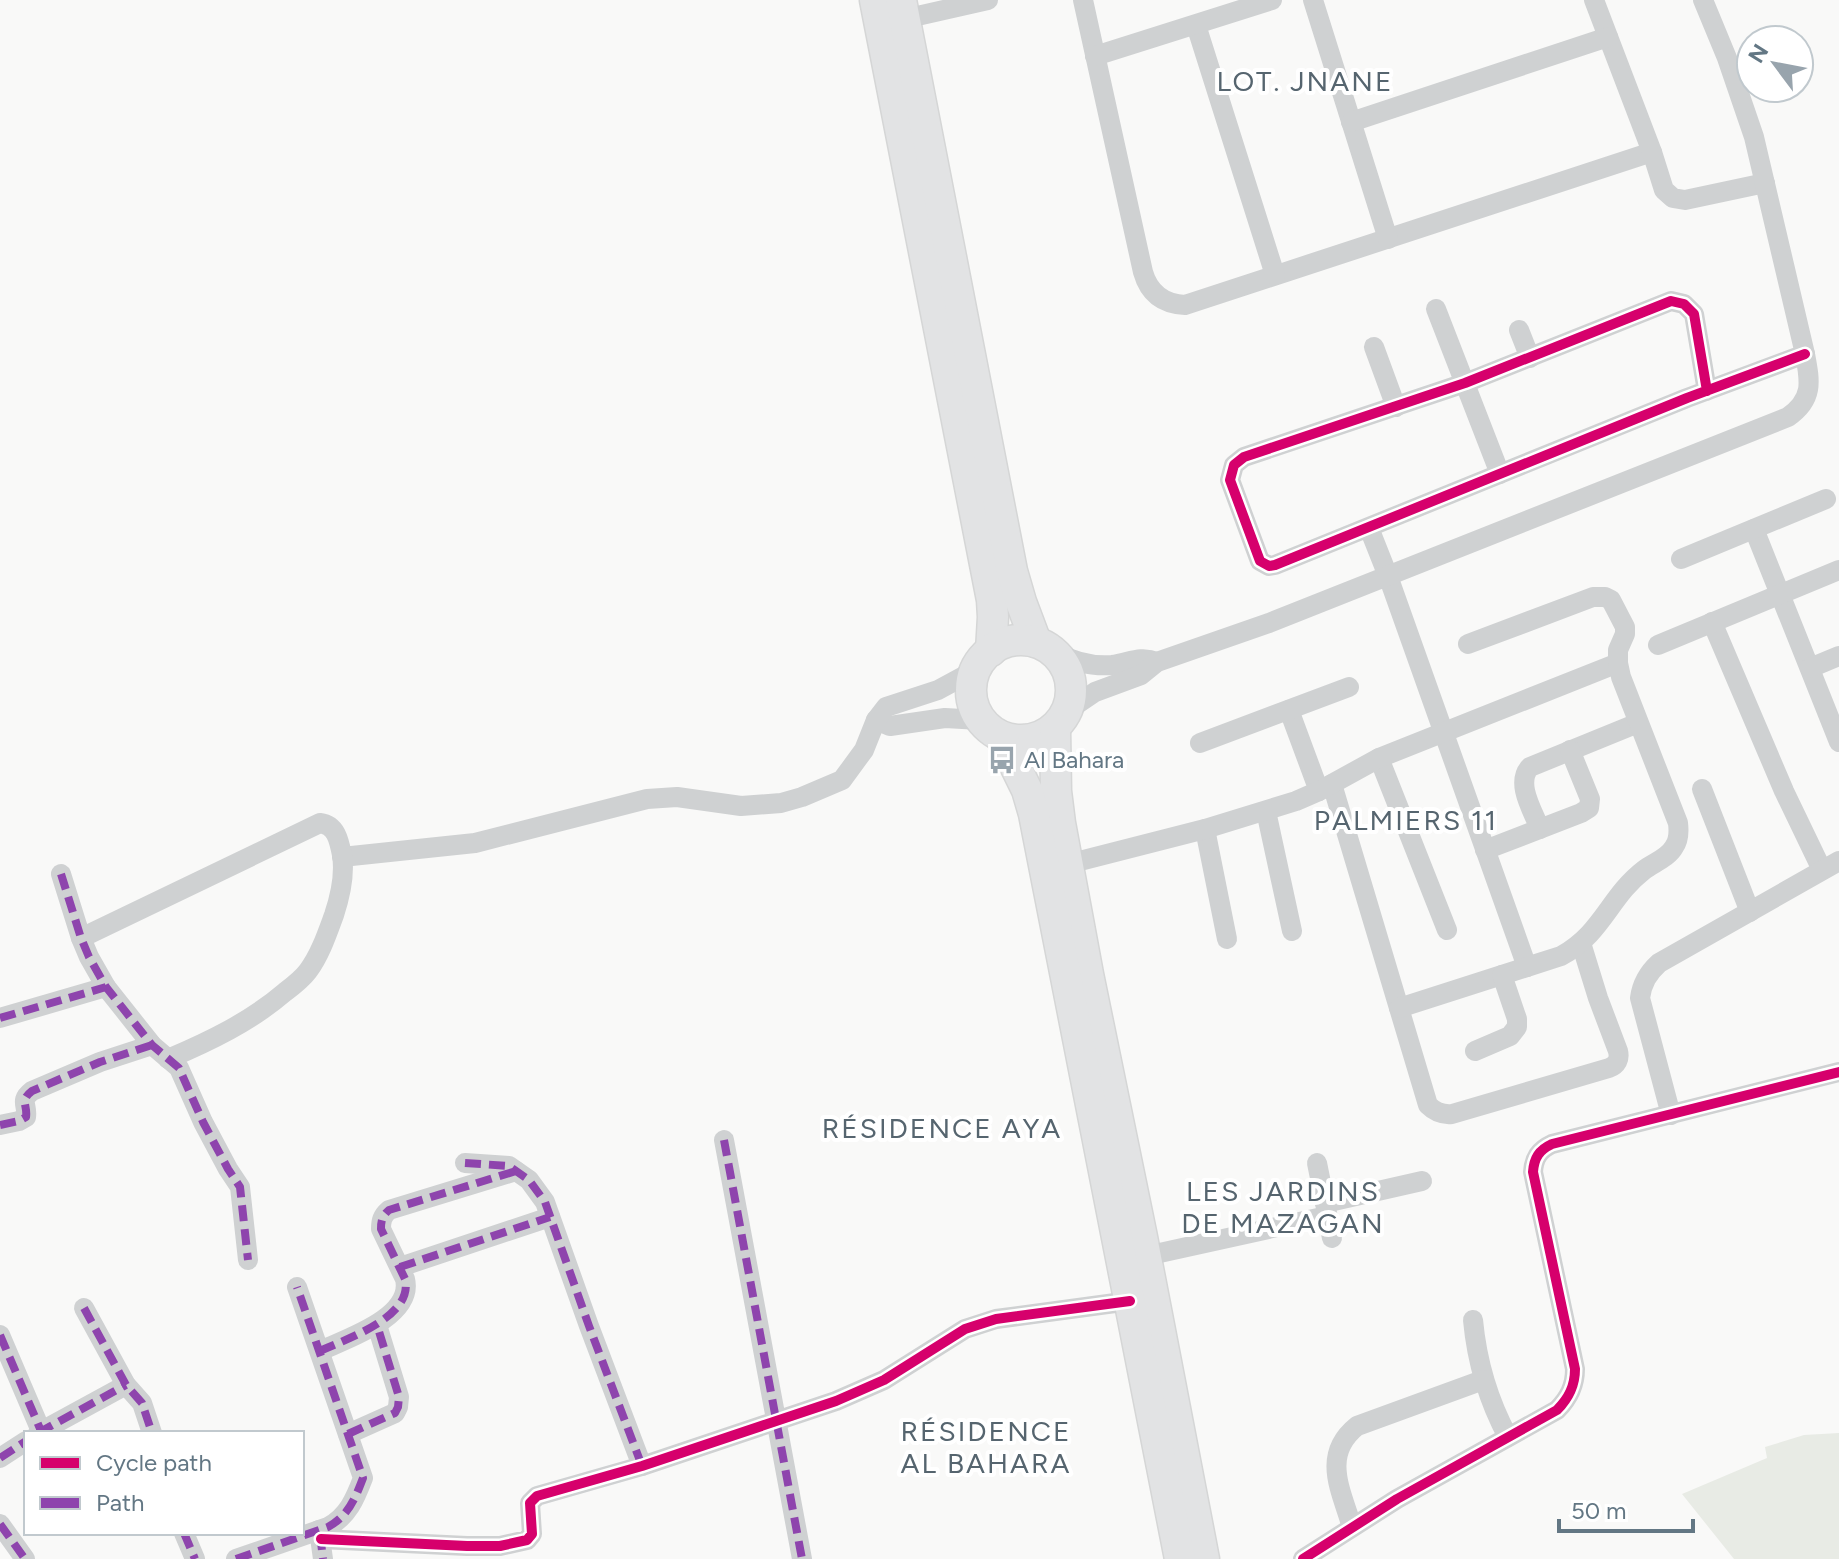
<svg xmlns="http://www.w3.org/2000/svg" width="1839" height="1559" viewBox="0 0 1839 1559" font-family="Figtree,sans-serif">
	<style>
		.green { fill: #e8ebe5 }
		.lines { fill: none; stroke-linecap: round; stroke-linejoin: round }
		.secondary-casing { stroke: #d5d6d6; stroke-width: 33 }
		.street { stroke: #cfd1d2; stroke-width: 20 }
		.secondary { stroke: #e2e3e4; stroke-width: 30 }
		.quiet { stroke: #8e44ad; stroke-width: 8; stroke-dasharray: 16 8; stroke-linecap: butt }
		.cycleway-casing { stroke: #fff; stroke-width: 15 }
		.cycleway { stroke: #d6006c; stroke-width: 10 }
		.labels { text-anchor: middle; stroke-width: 8; stroke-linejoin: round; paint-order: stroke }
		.poi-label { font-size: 24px; fill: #637784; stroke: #fff; text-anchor: start }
		.quarter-label { font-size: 28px; letter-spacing: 2px; fill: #56656f; stroke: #fff }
	</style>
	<rect width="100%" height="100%" fill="#f9f9f8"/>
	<!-- green -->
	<path class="green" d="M 1839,1433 L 1839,1559 L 1734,1559 L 1682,1494 L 1767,1458 L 1765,1447 L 1804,1435 Z"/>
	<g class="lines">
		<defs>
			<g id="secondary">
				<path d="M 875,0 L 992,600 L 993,617 L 991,651"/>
				<path d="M 901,0 L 1012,571 L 1021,602 L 1036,642"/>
				<circle cx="1021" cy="690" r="50"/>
				<path d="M 1055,728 L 1056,791 L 1060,823 L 1088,974 L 1142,1237 L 1204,1559"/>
				<path d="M 1001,737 L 1027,790 L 1034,814 C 1083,1062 1132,1310 1180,1559"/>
			</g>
		</defs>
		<!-- secondary casing -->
		<use href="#secondary" class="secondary-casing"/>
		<!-- street -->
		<g class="street">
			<path d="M 1083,0 L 1143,272 C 1149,293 1163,304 1185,305 L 1652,152"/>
			<path d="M 1313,0 L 1388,239"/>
			<path d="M 1594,0 L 1652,152 L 1664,190 L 1673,198 L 1685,200 L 1765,183"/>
			<path d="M 904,19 L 988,0"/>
			<path d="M 1196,25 L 1275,275"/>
			<path d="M 1095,56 L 1272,0"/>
			<path d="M 1351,122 L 1608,37"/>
			<path d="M 1436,309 L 1500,474"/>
			<path d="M 1519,330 L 1530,358"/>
			<path d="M 1374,347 L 1396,407"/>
			<path d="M 1707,391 L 1694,314 L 1684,304 L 1671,301 L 1465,383 L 1244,457 L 1234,465 L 1230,480 L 1260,561 L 1269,566 L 1275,565 L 1687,398 L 1805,354"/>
			<path d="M 1369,528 L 1388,576 L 1527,967"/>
			<path d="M 1754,529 L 1839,742"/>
			<path d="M 1681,559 L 1826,499"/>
			<path d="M 1712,622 L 1784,791 L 1822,870"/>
			<path d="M 1658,645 L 1839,570"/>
			<path d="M 1054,652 C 1072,661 1091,667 1112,665 C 1129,663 1140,655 1157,662"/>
			<path d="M 1810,668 L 1839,656"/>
			<path d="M 1289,710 L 1319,791"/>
			<path d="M 1067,711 L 1095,692 L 1141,675 L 1157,662 L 1269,623 L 1788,417 C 1814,399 1810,381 1805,354 L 1754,137 L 1727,58 L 1703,0"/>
			<path d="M 876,720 L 890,726 L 945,718 L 980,720"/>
			<path d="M 1200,743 L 1349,687"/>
			<path d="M 1379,758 L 1447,930"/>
			<path d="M 1332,784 L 1428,1105 C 1435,1112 1442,1115 1452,1114 L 1609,1068 C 1617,1065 1620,1059 1618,1051 L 1598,998 L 1581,943"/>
			<path d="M 1702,789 L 1750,912"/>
			<path d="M 1266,811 L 1292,931"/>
			<path d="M 1205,829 L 1227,939"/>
			<path d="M 1540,829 C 1533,811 1515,783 1530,767 L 1638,723"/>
			<path d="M 1485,850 L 1581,813 L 1589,808 L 1590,799 L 1570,750"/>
			<path d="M 342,857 L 475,843 L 647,799 L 677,797 L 741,806 L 781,803 L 802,797 L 842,780 L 864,750 L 876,720 L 886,707 L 938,690 L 975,670"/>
			<path d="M 1068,864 L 1205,829 L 1296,801 L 1319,791 L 1379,758 L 1618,663"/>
			<path d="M 61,874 L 81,938 L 89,957 L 106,987 L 152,1045 L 179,1068 L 203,1122 L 228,1169 L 240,1187 L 248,1260"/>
			<path d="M 81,938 L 320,823 C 336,825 339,840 342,855 C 345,874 340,897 334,915 C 327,934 320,955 308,971 C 302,979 293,986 285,992 C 250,1022 210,1041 168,1059"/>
			<path d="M 1399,1008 L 1561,956 C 1603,933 1609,897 1644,870 C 1653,863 1668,858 1674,847 C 1679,840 1679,831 1678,823 L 1621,677 L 1618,663 L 1618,650 L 1625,634 L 1625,627 L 1611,600 L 1605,597 L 1593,597 L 1468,644"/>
			<path d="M 0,1018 L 106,987"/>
			<path d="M 1475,1051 L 1510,1036 L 1517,1027 L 1517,1019 L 1502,975"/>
			<path d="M 1671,1115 L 1640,998 C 1642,983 1648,973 1659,963 L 1839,861"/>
			<path d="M 0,1125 L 19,1121 L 26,1117 C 28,1105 19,1101 32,1091 L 100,1062 L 152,1045"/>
			<path d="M 724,1140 L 802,1559"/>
			<path d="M 465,1163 L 509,1166 L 529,1180 L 545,1202 L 589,1326 L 642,1466"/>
			<path d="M 1317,1163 L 1332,1238"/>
			<path d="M 1325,1203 L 1422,1181"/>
			<path d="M 1146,1256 L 1327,1216"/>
			<path d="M 400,1267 L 550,1217"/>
			<path d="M 84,1308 L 126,1385 L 142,1403 L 152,1433"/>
			<path d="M 1473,1320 C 1477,1363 1488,1400 1508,1437"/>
			<path d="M 0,1335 L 41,1431"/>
			<path d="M 320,1351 C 346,1339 414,1317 405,1279 L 381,1229 C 381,1221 382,1216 389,1210 L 516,1171"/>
			<path d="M 38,1433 L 126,1385"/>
			<path d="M 348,1434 L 395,1413 L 398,1407 L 399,1397 L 377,1325"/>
			<path d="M 0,1458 L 26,1441"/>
			<path d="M 0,1524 L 25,1559"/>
			<path d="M 1352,1527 C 1341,1490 1321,1455 1357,1426 L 1483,1380"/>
			<path d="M 319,1530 L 323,1559"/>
			<path d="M 184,1533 L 195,1559"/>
			<path d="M 321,1539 L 467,1546 L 500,1546 L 527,1540 L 532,1534 L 530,1503 L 537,1496 L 642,1466 L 836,1401 L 884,1380 L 965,1329 L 996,1319 L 1130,1301"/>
			<path d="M 236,1559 L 328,1527 C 348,1516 355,1499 363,1478 L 297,1287"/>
			<path d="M 1303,1559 L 1397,1499 L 1557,1410 C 1569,1398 1575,1386 1575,1369 L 1533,1172 C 1534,1158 1539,1150 1552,1144 L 1839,1072"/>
		</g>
		<!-- secondary -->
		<use href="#secondary" class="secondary"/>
		<!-- quiet -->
		<g class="quiet">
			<path d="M 61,874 L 81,938 L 89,957 L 106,987 L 152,1045 L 179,1068 L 203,1122 L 228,1169 L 240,1187 L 248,1260"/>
			<path d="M 0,1018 L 106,987"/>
			<path d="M 0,1125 L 19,1121 L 26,1117 C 28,1105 19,1101 32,1091 L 100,1062 L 152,1045"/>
			<path d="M 724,1140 L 802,1559"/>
			<path d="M 465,1163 L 509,1166 L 529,1180 L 545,1202 L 589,1326 L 642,1466"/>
			<path d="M 400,1267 L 550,1217"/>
			<path d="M 84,1308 L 126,1385 L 142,1403 L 152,1433"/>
			<path d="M 0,1335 L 41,1431"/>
			<path d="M 320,1351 C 346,1339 414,1317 405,1279 L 381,1229 C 381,1221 382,1216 389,1210 L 516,1171"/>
			<path d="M 38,1433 L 126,1385"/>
			<path d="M 348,1434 L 395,1413 L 398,1407 L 399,1397 L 377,1325"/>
			<path d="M 0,1458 L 26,1441"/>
			<path d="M 0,1524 L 25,1559"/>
			<path d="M 184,1533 L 195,1559"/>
			<path d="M 320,1534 L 323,1559"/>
			<path d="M 236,1559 L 328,1527 C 348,1516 355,1499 363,1478 L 297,1287"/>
		</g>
		<defs>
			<g id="cycleway">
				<path d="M 1707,391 L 1694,314 L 1684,304 L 1671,301 L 1465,383 L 1244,457 L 1234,465 L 1230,480 L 1260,561 L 1269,566 L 1275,565 L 1687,398 L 1805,354"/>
				<path d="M 321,1539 L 467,1546 L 500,1546 L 527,1540 L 532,1534 L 530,1503 L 537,1496 L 642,1466 L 836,1401 L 884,1380 L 965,1329 L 996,1319 L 1130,1301"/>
				<path d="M 1303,1559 L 1397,1499 L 1557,1410 C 1569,1398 1575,1386 1575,1369 L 1533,1172 C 1534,1158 1539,1150 1552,1144 L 1839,1072"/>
			</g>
		</defs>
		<!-- cycleway casing -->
		<use href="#cycleway" class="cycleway-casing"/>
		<!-- cycleway -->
		<use href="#cycleway" class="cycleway"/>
	</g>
	<!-- icons -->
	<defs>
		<symbol id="bus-bare" viewBox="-9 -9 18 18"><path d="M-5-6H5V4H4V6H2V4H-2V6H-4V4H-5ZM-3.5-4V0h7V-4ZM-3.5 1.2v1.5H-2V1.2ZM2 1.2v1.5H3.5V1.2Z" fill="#98a4ad" stroke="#fff" stroke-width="2.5" paint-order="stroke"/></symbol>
	</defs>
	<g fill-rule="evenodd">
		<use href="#bus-bare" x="982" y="740" width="40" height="40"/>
	</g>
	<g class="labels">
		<!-- poi labels -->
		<g class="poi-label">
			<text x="1024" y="768">Al Bahara</text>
		</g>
		<!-- quarter labels -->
		<g class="quarter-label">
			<text x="1305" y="91">LOT. JNANE</text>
			<text x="1406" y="830">PALMIERS 11</text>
			<text x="942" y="1138">RÉSIDENCE AYA</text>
			<text x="1283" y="1201">LES JARDINS<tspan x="1283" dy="32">DE MAZAGAN</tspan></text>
			<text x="986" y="1441">RÉSIDENCE<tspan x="986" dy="32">AL BAHARA</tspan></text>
		</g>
	</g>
	<!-- legend -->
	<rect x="24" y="1431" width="280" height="104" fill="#ffffff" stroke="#c1c9ce" stroke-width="2"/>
	<rect x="40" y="1457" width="40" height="12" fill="#d6006c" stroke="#c1c9ce" stroke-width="2"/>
	<text x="96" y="1471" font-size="24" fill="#637784">Cycle path</text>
	<rect x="40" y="1497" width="40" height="12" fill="#8e44ad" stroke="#c1c9ce" stroke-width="2"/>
	<text x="96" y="1511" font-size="24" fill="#637784">Path</text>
	<!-- north arrow -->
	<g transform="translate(1775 64) rotate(302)"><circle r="38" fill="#ffffff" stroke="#c1c9ce" stroke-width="2"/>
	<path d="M0-6L14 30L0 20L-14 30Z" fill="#98a4ad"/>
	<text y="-12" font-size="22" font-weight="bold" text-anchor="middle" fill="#637784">N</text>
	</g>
	<!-- scale -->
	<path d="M1559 1519v12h134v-12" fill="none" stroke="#637784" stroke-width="4"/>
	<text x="1571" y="1519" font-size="24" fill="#637784" stroke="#ffffff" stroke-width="6" paint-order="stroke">50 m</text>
</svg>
